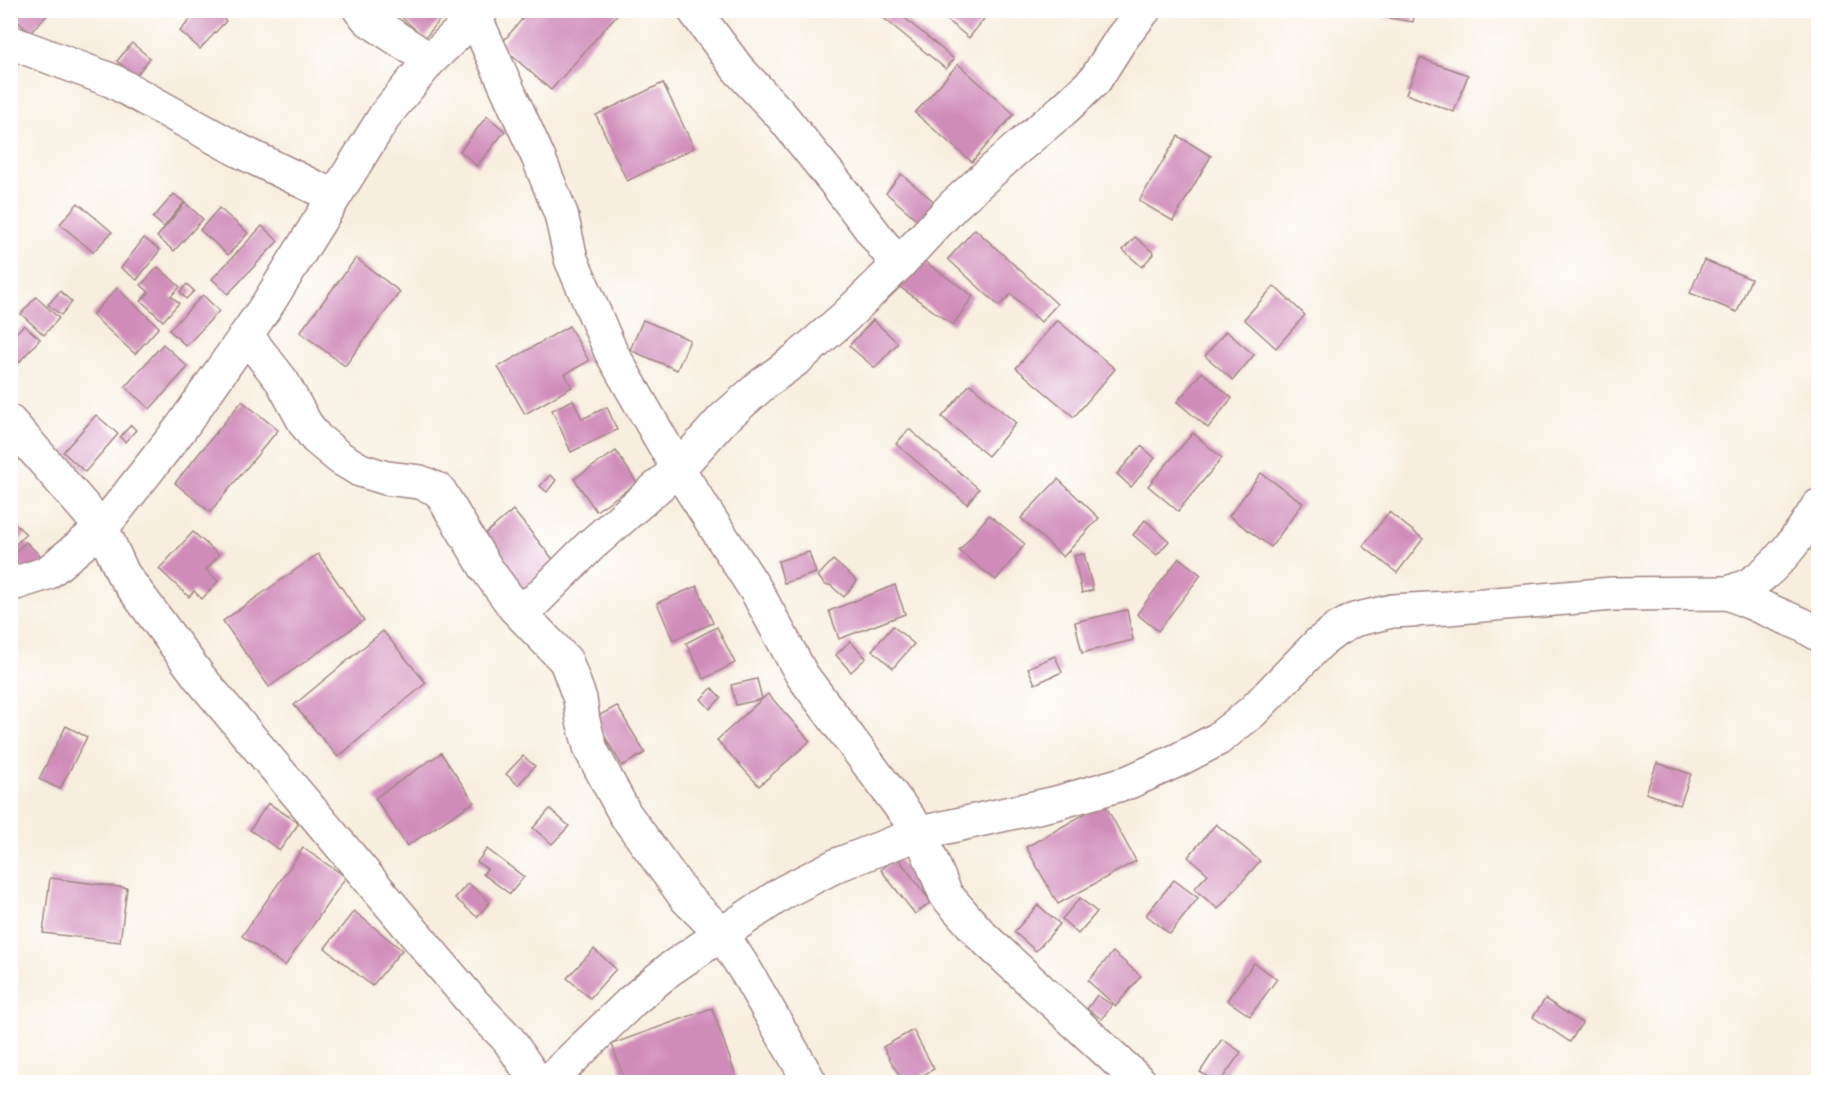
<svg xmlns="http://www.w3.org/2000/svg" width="1829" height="1093" viewBox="0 0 1829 1093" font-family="Mynerve,sans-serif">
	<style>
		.building { fill: #d08cb9 }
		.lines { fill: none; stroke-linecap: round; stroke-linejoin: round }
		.street-casing { stroke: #a18685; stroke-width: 36 }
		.street { stroke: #fff; stroke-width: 33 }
	</style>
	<rect width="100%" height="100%" fill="#fff"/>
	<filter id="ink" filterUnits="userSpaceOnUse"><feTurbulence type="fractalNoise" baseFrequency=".0167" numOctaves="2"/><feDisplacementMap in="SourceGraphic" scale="12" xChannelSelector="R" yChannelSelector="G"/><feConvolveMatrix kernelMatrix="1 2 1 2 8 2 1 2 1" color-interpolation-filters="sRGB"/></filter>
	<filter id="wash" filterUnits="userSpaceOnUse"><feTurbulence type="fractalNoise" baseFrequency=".008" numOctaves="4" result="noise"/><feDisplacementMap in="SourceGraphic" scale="24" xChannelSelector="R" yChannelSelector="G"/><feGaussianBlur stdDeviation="1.35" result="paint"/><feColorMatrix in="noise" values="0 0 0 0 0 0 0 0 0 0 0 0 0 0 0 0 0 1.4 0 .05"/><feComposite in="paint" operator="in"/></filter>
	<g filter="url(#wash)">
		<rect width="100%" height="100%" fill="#f8eedf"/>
		<g id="blocks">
			<!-- building -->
			<g class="building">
				<path d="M 12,10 L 52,10 L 30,33 L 10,14 Z"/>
				<path d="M 199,10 L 215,10 L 226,21 L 200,49 L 180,31 Z"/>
				<path d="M 401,10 L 448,10 L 425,38 L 398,14 Z"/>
				<path d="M 530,10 L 621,10 L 551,90 L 500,45 Z"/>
				<path d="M 886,10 L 895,10 L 954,59 L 946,69 L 881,16 Z"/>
				<path d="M 935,10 L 991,10 L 969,38 Z"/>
				<path d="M 1359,10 L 1415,10 L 1413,22 L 1358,13 Z"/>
				<path d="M 132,43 L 150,58 L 135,77 L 117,61 Z"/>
				<path d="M 1420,58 L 1468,75 L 1454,112 L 1406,94 Z"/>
				<path d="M 958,64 L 1014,114 L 972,162 L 915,113 Z"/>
				<path d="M 663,83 L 694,148 L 627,181 L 596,115 Z"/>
				<path d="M 487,116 L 505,131 L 477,166 L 460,151 Z"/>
				<path d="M 1178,136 L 1211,156 L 1173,221 L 1139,201 Z"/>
				<path d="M 901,174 L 937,204 L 921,223 L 886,193 Z"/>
				<path d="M 174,194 L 184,202 L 164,227 L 153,218 Z"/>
				<path d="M 78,203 L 112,232 L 93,252 L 60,224 Z"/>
				<path d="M 185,203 L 203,219 L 174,251 L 157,237 Z"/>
				<path d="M 219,208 L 248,233 L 228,255 L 200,230 Z"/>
				<path d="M 262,226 L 278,241 L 228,294 L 212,279 Z"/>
				<path d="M 975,229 L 1057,304 L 1041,322 L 1011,294 L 999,306 L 948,259 Z"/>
				<path d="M 1135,237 L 1154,253 L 1142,267 L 1123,250 Z"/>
				<path d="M 144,238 L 160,250 L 137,280 L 121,268 Z"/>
				<path d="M 356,258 L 400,292 L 345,366 L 300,332 Z"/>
				<path d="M 921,259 L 973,296 L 953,325 L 900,287 Z"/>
				<path d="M 1704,260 L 1751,279 L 1737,312 L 1690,293 Z"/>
				<path d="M 158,267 L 180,287 L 171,296 L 179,303 L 163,321 L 141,301 L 149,292 L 141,285 Z"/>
				<path d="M 187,284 L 194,291 L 186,299 L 180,292 Z"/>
				<path d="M 1274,286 L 1305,315 L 1276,348 L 1244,319 Z"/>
				<path d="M 117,288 L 159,327 L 135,354 L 92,315 Z"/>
				<path d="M 60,291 L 72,302 L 61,315 L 48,305 Z"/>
				<path d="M 203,295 L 219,311 L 186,346 L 169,330 Z"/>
				<path d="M 36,297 L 59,318 L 44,335 L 21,314 Z"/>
				<path d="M 643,320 L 690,340 L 677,370 L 630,350 Z"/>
				<path d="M 873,320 L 898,343 L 875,368 L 849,346 Z"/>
				<path d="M 1057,320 L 1115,369 L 1074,417 L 1016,368 Z"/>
				<path d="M 24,325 L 40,339 L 13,369 L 10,367 L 10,339 Z"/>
				<path d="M 569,326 L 589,361 L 565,374 L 572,387 L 525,414 L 498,367 Z"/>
				<path d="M 1226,331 L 1254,355 L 1233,380 L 1205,356 Z"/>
				<path d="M 163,344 L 188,367 L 150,409 L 125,387 Z"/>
				<path d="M 1202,372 L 1232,398 L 1208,428 L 1177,402 Z"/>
				<path d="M 970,384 L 1016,423 L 988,456 L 942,417 Z"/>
				<path d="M 573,400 L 582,419 L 607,407 L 617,430 L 571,452 L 552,410 Z"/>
				<path d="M 242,401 L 278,430 L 210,512 L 175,483 Z"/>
				<path d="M 96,415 L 118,434 L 85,472 L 63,452 Z"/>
				<path d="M 131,425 L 136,430 L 125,442 L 120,437 Z"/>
				<path d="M 909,429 L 979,489 L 967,504 L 896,444 Z"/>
				<path d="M 1193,433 L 1222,458 L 1178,511 L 1148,486 Z"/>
				<path d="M 1141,446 L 1155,458 L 1131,487 L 1117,474 Z"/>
				<path d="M 616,451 L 637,483 L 596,511 L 574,479 Z"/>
				<path d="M 1261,473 L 1303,503 L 1271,547 L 1229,516 Z"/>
				<path d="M 550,475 L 556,480 L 547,492 L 540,486 Z"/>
				<path d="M 1058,479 L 1099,518 L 1063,557 L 1021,518 Z"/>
				<path d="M 513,510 L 561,569 L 527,597 L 479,539 Z"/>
				<path d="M 1389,512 L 1423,539 L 1397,573 L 1363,546 Z"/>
				<path d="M 989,515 L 1025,544 L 996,580 L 959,551 Z"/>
				<path d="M 10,519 L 26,534 L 10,550 Z"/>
				<path d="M 1145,520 L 1169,541 L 1157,555 L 1133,535 Z"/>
				<path d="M 193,532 L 219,555 L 206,570 L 218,581 L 202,599 L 194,591 L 189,597 L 159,569 Z"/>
				<path d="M 26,542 L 45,561 L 30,575 L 11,556 Z"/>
				<path d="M 809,552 L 816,573 L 784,583 L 778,561 Z"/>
				<path d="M 318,554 L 364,620 L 269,687 L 223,621 Z"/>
				<path d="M 1084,554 L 1093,590 L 1082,593 L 1074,556 Z"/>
				<path d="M 1179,558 L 1201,575 L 1158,631 L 1137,614 Z"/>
				<path d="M 833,560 L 857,581 L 844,597 L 830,585 L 825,585 L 818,576 Z"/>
				<path d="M 895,585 L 905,614 L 839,639 L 829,611 Z"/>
				<path d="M 697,586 L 713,623 L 673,640 L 657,603 Z"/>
				<path d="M 1127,610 L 1133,640 L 1082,653 L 1075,622 Z"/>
				<path d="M 893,626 L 914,644 L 893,668 L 872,650 Z"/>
				<path d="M 717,627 L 735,663 L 704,679 L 686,643 Z"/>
				<path d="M 383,631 L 426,683 L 338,757 L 294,705 Z"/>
				<path d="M 850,641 L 866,658 L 851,672 L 836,655 Z"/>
				<path d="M 1055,656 L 1062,672 L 1035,684 L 1028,668 Z"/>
				<path d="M 757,679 L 762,699 L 768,694 L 810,741 L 759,786 L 717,740 L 762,699 L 736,705 L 731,685 Z"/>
				<path d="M 712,688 L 721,698 L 710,709 L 701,699 Z"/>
				<path d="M 617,706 L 645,753 L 622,766 L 594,718 Z"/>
				<path d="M 66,726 L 87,737 L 60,789 L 39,779 Z"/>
				<path d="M 441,753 L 474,802 L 407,846 L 375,798 Z"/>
				<path d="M 523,756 L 535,766 L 518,785 L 506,774 Z"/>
				<path d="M 1657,763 L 1691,774 L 1680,805 L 1646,793 Z"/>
				<path d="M 268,803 L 299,823 L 280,850 L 250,830 Z"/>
				<path d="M 1104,803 L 1136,861 L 1058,904 L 1026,847 Z"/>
				<path d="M 550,809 L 569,826 L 552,844 L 533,828 Z"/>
				<path d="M 1216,824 L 1260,861 L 1218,909 L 1194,889 L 1208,874 L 1188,857 Z"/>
				<path d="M 303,848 L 346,877 L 285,966 L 242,936 Z"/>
				<path d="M 487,849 L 524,877 L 510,894 L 483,874 L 487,869 L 477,862 Z"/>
				<path d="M 897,857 L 931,902 L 915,914 L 881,870 Z"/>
				<path d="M 50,878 L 127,888 L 120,942 L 43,933 Z"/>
				<path d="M 1174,880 L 1198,898 L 1170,934 L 1146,915 Z"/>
				<path d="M 468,883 L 490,902 L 477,917 L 455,898 Z"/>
				<path d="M 1080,898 L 1097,912 L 1078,934 L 1062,919 Z"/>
				<path d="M 1038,905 L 1060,924 L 1036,951 L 1014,932 Z"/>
				<path d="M 354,911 L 402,950 L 372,986 L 325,948 Z"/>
				<path d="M 594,949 L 616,969 L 590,998 L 567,978 Z"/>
				<path d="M 1113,952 L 1141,976 L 1116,1006 L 1088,981 Z"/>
				<path d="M 1254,963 L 1277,979 L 1250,1016 L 1227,1000 Z"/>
				<path d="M 1097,995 L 1112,1005 L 1102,1019 L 1087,1009 Z"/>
				<path d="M 1545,999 L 1582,1023 L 1570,1042 L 1533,1017 Z"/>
				<path d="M 712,1008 L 738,1082 L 625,1082 L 612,1044 Z"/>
				<path d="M 913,1030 L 934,1069 L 911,1082 L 903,1082 L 883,1047 Z"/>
				<path d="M 1222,1039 L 1241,1052 L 1220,1082 L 1216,1082 L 1200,1072 Z"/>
			</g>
		</g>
	</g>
	<g filter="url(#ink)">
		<use href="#blocks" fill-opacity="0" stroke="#a18685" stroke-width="1.5"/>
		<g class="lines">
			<defs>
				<g id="street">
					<path d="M 360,10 L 369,20 L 430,60"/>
					<path d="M 694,10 L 738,69 L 781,115 L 835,182 L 898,265"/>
					<path d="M 475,17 L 539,159 L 561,214 L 571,259 L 611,352 L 678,469 L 757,592 L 802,675 L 920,833 L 946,895 L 982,936 L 1140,1082"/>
					<path d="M 10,42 L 113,81 L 240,151 L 333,196"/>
					<path d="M 246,335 L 282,381 L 305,423 L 316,438 L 340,458 L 360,470 L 386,478 L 420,482 L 439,490 L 486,568 L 515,608 L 566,661 L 580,699 L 583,721 L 591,750 L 625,814 L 686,898 L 722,934 L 747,973 L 810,1082"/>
					<path d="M 10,422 L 102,528 L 123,574 L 200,678 L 474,1004 L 508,1039 L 537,1082"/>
					<path d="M 10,585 L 47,573 L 102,528 L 181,428 L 267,305 L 386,114 L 430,60 L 482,10"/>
					<path d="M 1728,593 C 1735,590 1744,588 1750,584 C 1776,569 1803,532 1818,506"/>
					<path d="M 515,608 L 534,602 L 590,546 L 678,469 L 722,420 L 764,383 L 797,359 L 844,318 L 898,265 L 954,205 L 1015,150 L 1063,110 L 1095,80 L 1121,39 L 1144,10"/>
					<path d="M 548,1082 L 632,1001 L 670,969 L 784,892 L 837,865 L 920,833 L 1056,803 L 1129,782 L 1178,760 L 1218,739 L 1252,712 L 1319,643 L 1336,630 L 1354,620 L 1392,611 L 1448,608 L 1613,594 L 1728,593 L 1803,625 L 1818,634"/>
				</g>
			</defs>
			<!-- street casing -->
			<use href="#street" class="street-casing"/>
			<!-- street -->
			<use href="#street" class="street"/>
		</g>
	</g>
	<!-- margin -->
	<rect width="1829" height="1093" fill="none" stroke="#fff" stroke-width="36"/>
</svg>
